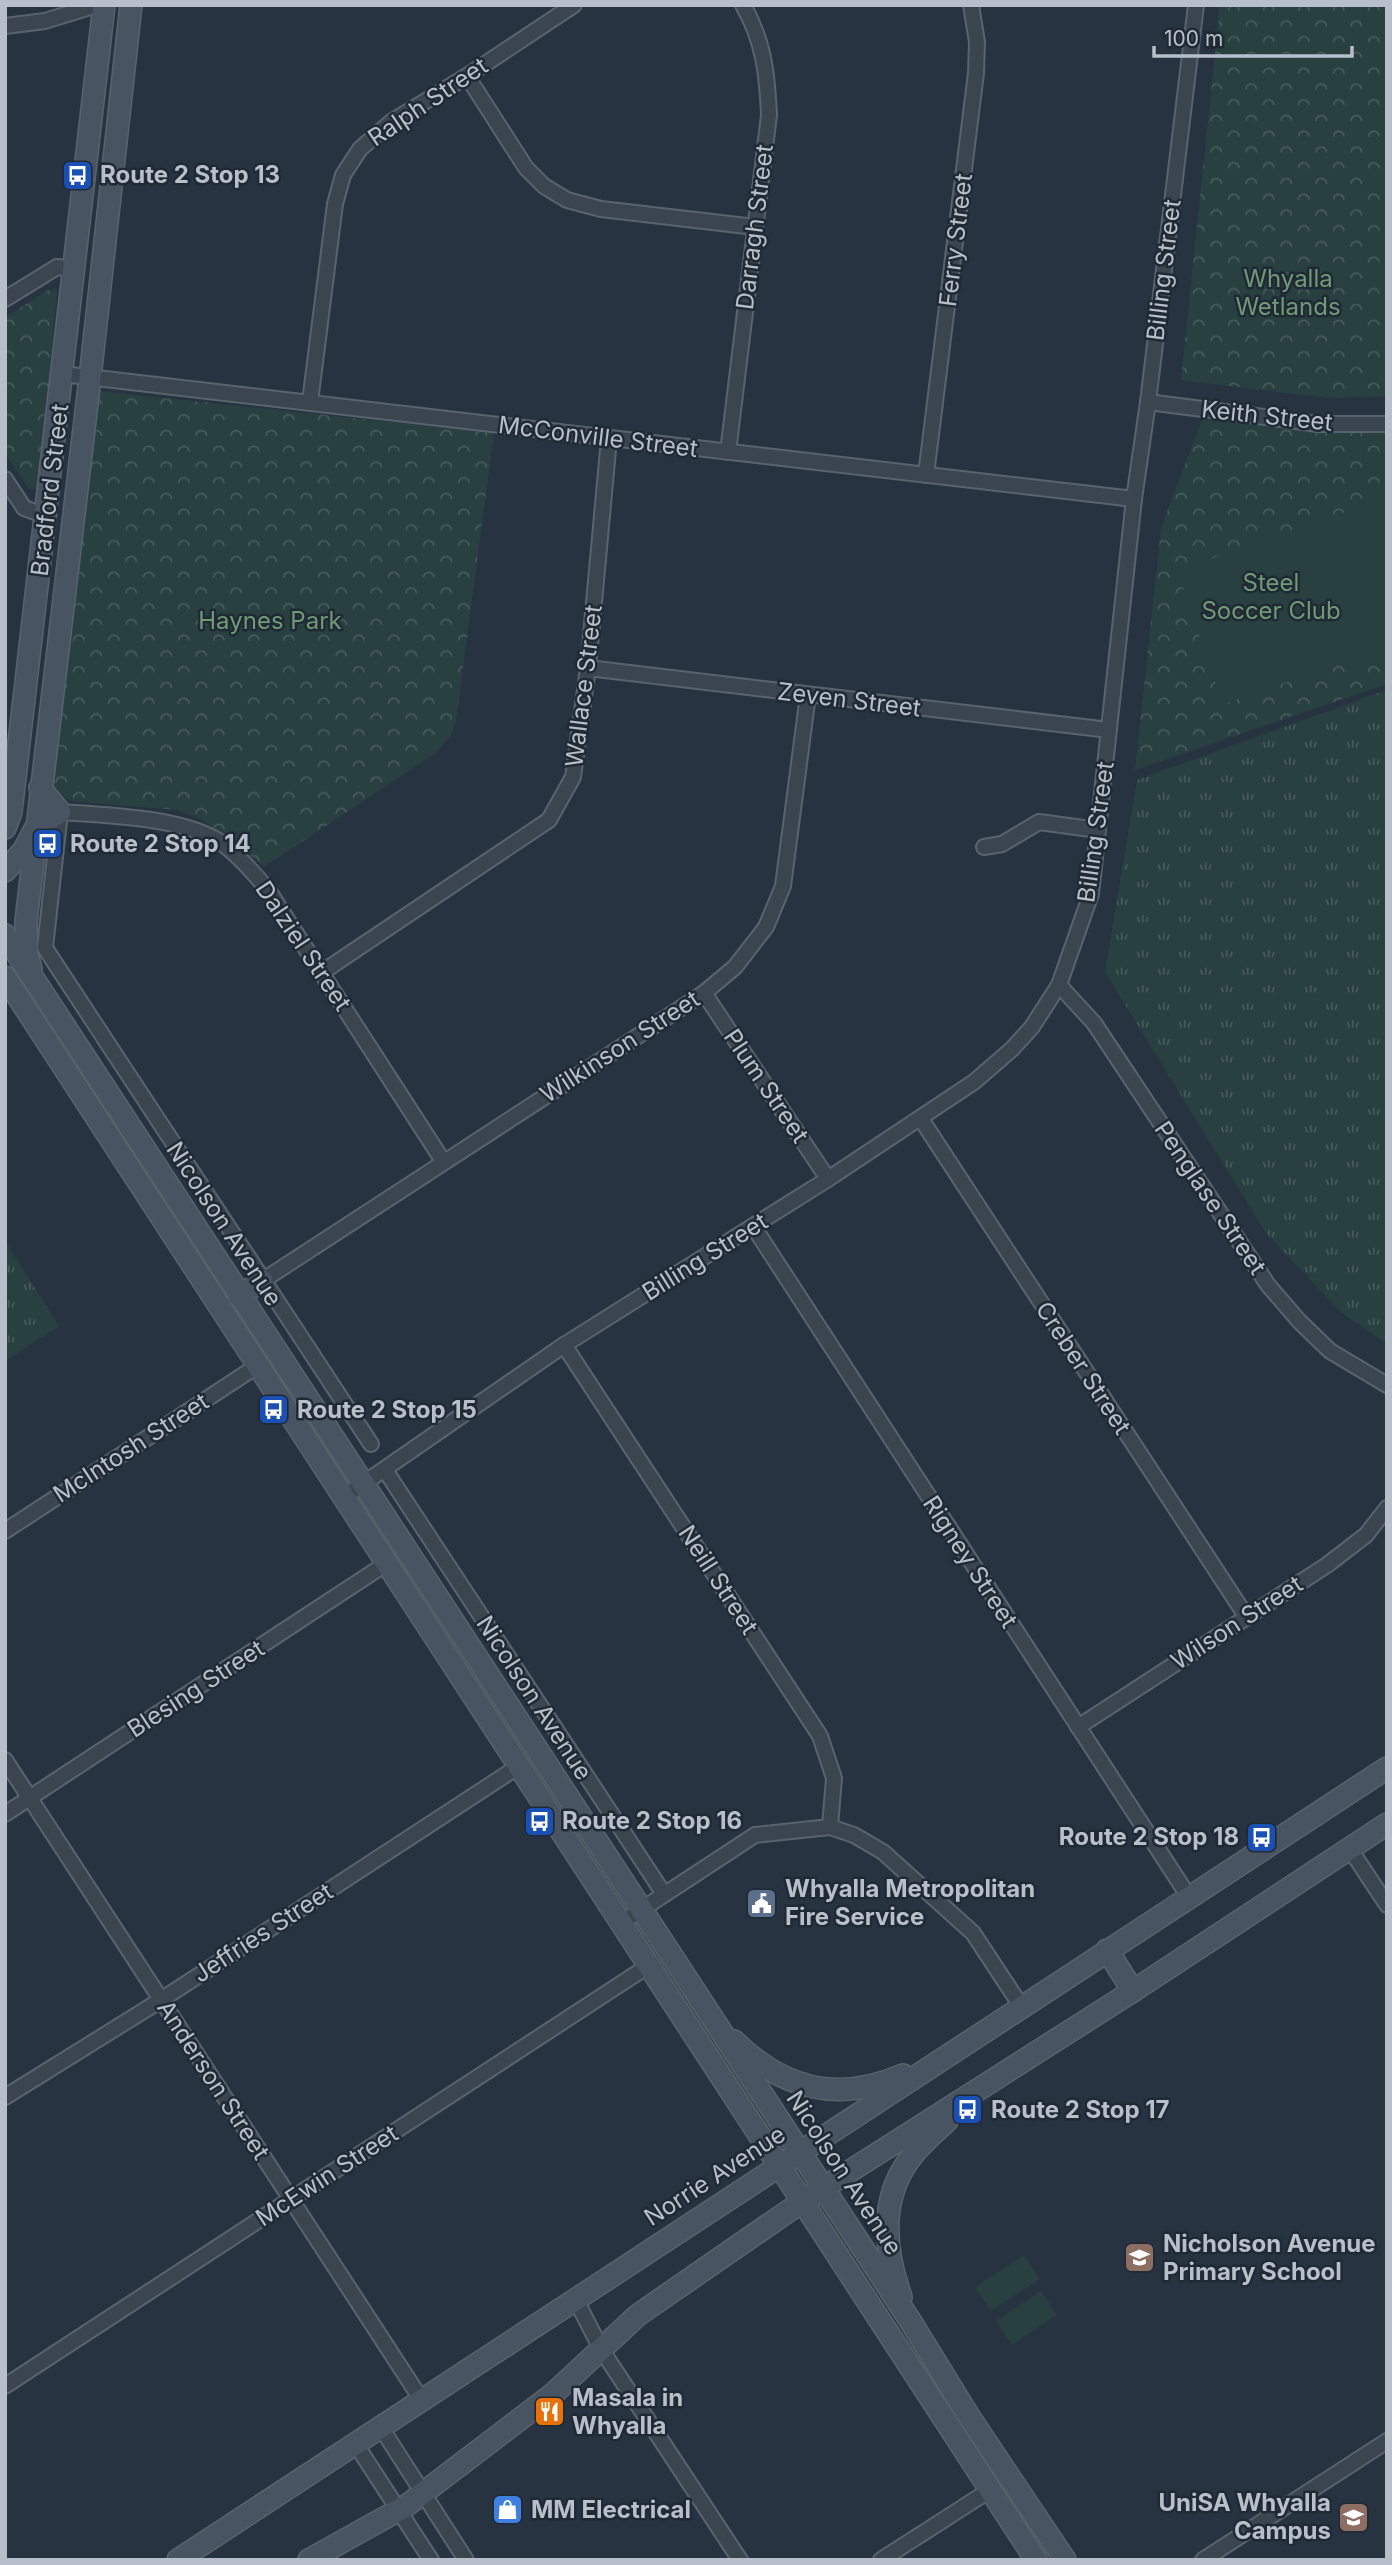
<svg xmlns="http://www.w3.org/2000/svg" width="1392" height="2565" viewBox="0 0 1392 2565" font-family="Inter,sans-serif">
	<style>
		.grass { fill: url(#grass-tufts) }
		.park { fill: url(#park-crowns) }
		.pitch { fill: #294041 }
		.lines { fill: none; stroke-linecap: round; stroke-linejoin: round }
		.street-casing { stroke: #59636d; stroke-width: 18 }
		.secondary-casing { stroke: #59636d; stroke-width: 24 }
		.street { stroke: #3b4550; stroke-width: 14 }
		.secondary { stroke: #495462; stroke-width: 21 }
		.labels { text-anchor: middle; stroke-width: 5; stroke-linejoin: round; paint-order: stroke }
		.street-label { font-size: 24px; fill: #b7c0ca; stroke: #202a35 }
		.poi-label { font-size: 24px; font-weight: bold; fill: #b7c0ca; stroke: #202a35; text-anchor: start }
		.park-label { font-size: 24px; fill: #709a76; stroke: #202a35 }
	</style>
	<defs>
		<pattern id="grass-tufts" width="24" height="20" patternUnits="userSpaceOnUse" patternTransform="scale(1.75)"><rect width="24" height="20" fill="#294041"/><path d="M3 7l-1-3M5 7V3M7 7l1-3M15 17l-1-3M17 17v-4M19 17l1-3" fill="none" stroke="#465a5b"/></pattern>
		<pattern id="park-crowns" width="20" height="18" patternUnits="userSpaceOnUse" patternTransform="scale(1.75)"><rect width="20" height="18" fill="#294041"/><path d="M2 6a3 3 0 1 1 6 0M12 15a3 3 0 1 1 6 0" fill="none" stroke="#465a5b"/></pattern>
	</defs>
	<rect width="100%" height="100%" fill="#273340"/>
	<!-- grass -->
	<g class="grass">
		<path d="M 1387,690 L 1387,1344 L 1341,1312 L 1266,1233 L 1105,972 L 1137,780 Z"/>
		<path d="M 5,1241 L 59,1326 L 5,1361 Z"/>
	</g>
	<!-- park -->
	<g class="park">
		<path d="M 1220,5 L 1387,5 L 1387,396 L 1328,398 L 1181,380 Z"/>
		<path d="M 57,288 L 39,489 L 29,489 L 5,453 L 5,318 L 46,291 Z"/>
		<path d="M 98,391 L 494,433 L 456,721 L 451,735 L 436,753 L 264,867 L 242,848 L 200,818 L 176,810 L 70,801 L 50,784 Z"/>
		<path d="M 1206,409 L 1357,433 L 1387,426 L 1387,684 L 1135,770 L 1161,528 Z"/>
	</g>
	<!-- pitch -->
	<g class="pitch">
		<path d="M 1387,498 L 1387,648 L 1223,704 L 1177,570 Z"/>
		<path d="M 1024,2255 L 1040,2279 L 991,2311 L 975,2287 Z"/>
		<path d="M 1041,2291 L 1057,2315 L 1012,2345 L 996,2321 Z"/>
	</g>
	<g class="lines">
		<defs>
			<g id="street">
				<path d="M 5,26 L 45,21 L 97,5"/>
				<path d="M 467,76 L 526,168 L 544,186 L 567,200 L 601,209 L 755,227"/>
				<path d="M 5,299 L 57,267 L 74,269"/>
				<path d="M 62,374 L 1134,499"/>
				<path d="M 310,402 L 335,204 L 343,175 L 360,149 L 391,122 L 467,76 L 574,5"/>
				<path d="M 1148,402 L 1318,424 L 1387,424"/>
				<path d="M 728,452 L 769,115 C 767,73 764,42 743,5"/>
				<path d="M 926,475 L 976,73 L 977,42 L 971,5"/>
				<path d="M 5,479 L 24,508 L 46,516"/>
				<path d="M 588,668 L 1109,730"/>
				<path d="M 984,847 L 1002,844 L 1039,822 L 1098,830"/>
				<path d="M 321,973 L 549,820 L 573,777 L 588,668 L 609,439"/>
				<path d="M 1059,985 L 1094,1023 L 1268,1285 L 1299,1321 L 1330,1351 L 1387,1385"/>
				<path d="M 704,993 L 828,1179"/>
				<path d="M 921,1119 L 1246,1616"/>
				<path d="M 753,1226 L 1189,1897"/>
				<path d="M 262,1281 L 704,993 L 735,967 L 766,927 L 783,886 L 808,695"/>
				<path d="M 564,1345 L 820,1736 L 834,1778 L 830,1827"/>
				<path d="M 371,1444 L 45,948 L 60,812 C 105,815 186,817 223,844 C 240,857 254,873 268,890 L 443,1161"/>
				<path d="M 385,1470 L 664,1894"/>
				<path d="M 344,1497 L 564,1345 L 828,1179 L 974,1082 L 1012,1049 L 1032,1027 L 1059,985 L 1091,894 L 1134,499 L 1148,402 L 1196,5"/>
				<path d="M 5,1531 L 257,1366"/>
				<path d="M 1078,1727 L 1327,1565 L 1366,1535 L 1387,1508"/>
				<path d="M 5,1760 L 421,2399"/>
				<path d="M 5,1814 L 387,1563"/>
				<path d="M 1350,1849 L 1387,1905"/>
				<path d="M 621,1923 L 755,1835 L 830,1827 L 854,1835 L 883,1852 L 973,1933 L 1021,2006"/>
				<path d="M 5,2097 L 161,2000 L 519,1766"/>
				<path d="M 575,2298 L 601,2349 L 740,2560"/>
				<path d="M 5,2386 L 648,1966"/>
				<path d="M 380,2426 L 466,2560"/>
				<path d="M 355,2443 L 431,2560"/>
				<path d="M 881,2560 L 990,2490"/>
				<path d="M 1203,2560 L 1387,2441"/>
			</g>
			<g id="secondary">
				<path d="M 5,828 L 11,812 L 104,5"/>
				<path d="M 5,871 L 24,850 L 36,827 L 60,812 L 40,788"/>
				<path d="M 5,935 L 911,2322 L 970,2418 L 1065,2560"/>
				<path d="M 31,969 L 27,954 L 26,921 L 90,378 L 131,5"/>
				<path d="M 5,977 L 1036,2560"/>
				<path d="M 239,1296 L 262,1281"/>
				<path d="M 1107,1950 L 1133,1991"/>
				<path d="M 734,2041 C 784,2090 838,2103 903,2075"/>
				<path d="M 901,2297 C 885,2252 879,2201 909,2160 C 919,2145 934,2133 947,2121"/>
				<path d="M 178,2560 L 1387,1768"/>
				<path d="M 309,2560 L 406,2506 L 553,2394 L 638,2315 L 803,2201 L 1133,1991 L 1387,1824"/>
			</g>
		</defs>
		<!-- street casing -->
		<use href="#street" class="street-casing"/>
		<!-- secondary casing -->
		<use href="#secondary" class="secondary-casing"/>
		<!-- street -->
		<use href="#street" class="street"/>
		<!-- secondary -->
		<use href="#secondary" class="secondary"/>
	</g>
	<!-- icons -->
	<defs>
		<symbol id="bus-square" viewBox="-11 -11 22 22"><rect x="-9" y="-9" width="18" height="18" rx="4" fill="#1a4fb4" stroke="#202a35"/><path d="M-5-6H5V4H4V6H2V4H-2V6H-4V4H-5ZM-3.5-4V0h7V-4ZM-3.5 1.2v1.5H-2V1.2ZM2 1.2v1.5H3.5V1.2Z" fill="#fff"/></symbol>
		<symbol id="civic-square" viewBox="-11 -11 22 22"><rect x="-9" y="-9" width="18" height="18" rx="4" fill="#5c6f8a" stroke="#202a35"/><path d="M-.6-6.5H3V-4.5H.6V-3L4-1V1h2V6H-6V1h2V-1L-.6-3ZM-1.2 2.5V6h2.4V2.5Z" fill="#fff"/></symbol>
		<symbol id="school-square" viewBox="-11 -11 22 22"><rect x="-9" y="-9" width="18" height="18" rx="4" fill="#8d6e63" stroke="#202a35"/><path d="M0-5L7-2L0 1L-7-2ZM-4 1L0 2.5L4 1V4Q0 6-4 4Z" fill="#fff"/></symbol>
		<symbol id="restaurant-square" viewBox="-11 -11 22 22"><rect x="-9" y="-9" width="18" height="18" rx="4" fill="#e8710a" stroke="#202a35"/><path d="M-5-6h1v4h1v-4h1v4h1v-4h1v5L-1.5 .5V6h-2V.5L-5-1ZM5-6V6H3V1.5H1.5Q1.5-4 5-6Z" fill="#fff"/></symbol>
		<symbol id="shop-square" viewBox="-11 -11 22 22"><rect x="-9" y="-9" width="18" height="18" rx="4" fill="#3f7fe0" stroke="#202a35"/><path d="M-5-2.5h2.3a2.7 3.5 0 0 1 5.4 0H5L5.5 6h-11ZM-1.5-2.5h3a1.5 2.3 0 0 0-3 0Z" fill="#fff"/></symbol>
		<symbol id="university-square" viewBox="-11 -11 22 22"><rect x="-9" y="-9" width="18" height="18" rx="4" fill="#8d6e63" stroke="#202a35"/><path d="M0-5L7-2L0 1L-7-2ZM-4 1L0 2.5L4 1V4Q0 6-4 4Z" fill="#fff"/></symbol>
	</defs>
	<g fill-rule="evenodd">
		<use href="#bus-square" x="60" y="158" width="35" height="35"/>
		<use href="#bus-square" x="30" y="826" width="35" height="35"/>
		<use href="#bus-square" x="256" y="1392" width="35" height="35"/>
		<use href="#bus-square" x="522" y="1804" width="35" height="35"/>
		<use href="#bus-square" x="1244" y="1820" width="35" height="35"/>
		<use href="#civic-square" x="744" y="1886" width="35" height="35"/>
		<use href="#bus-square" x="950" y="2092" width="35" height="35"/>
		<use href="#school-square" x="1122" y="2240" width="35" height="35"/>
		<use href="#restaurant-square" x="532" y="2394" width="35" height="35"/>
		<use href="#shop-square" x="490" y="2492" width="35" height="35"/>
		<use href="#university-square" x="1336" y="2500" width="35" height="35"/>
	</g>
	<g class="labels">
		<!-- street labels -->
		<g class="street-label">
			<text transform="translate(428 102) rotate(-34)" y="8">Ralph Street</text>
			<text transform="translate(755 227) rotate(-83)" y="8">Darragh Street</text>
			<text transform="translate(956 240) rotate(-83)" y="8">Ferry Street</text>
			<text transform="translate(1164 270) rotate(-83)" y="8">Billing Street</text>
			<text transform="translate(1267 416) rotate(6)" y="8">Keith Street</text>
			<text transform="translate(598 437) rotate(7)" y="8">McConville Street</text>
			<text transform="translate(50 490) rotate(-83)" y="8">Bradford Street</text>
			<text transform="translate(584 686) rotate(-83)" y="8">Wallace Street</text>
			<text transform="translate(849 700) rotate(7)" y="8">Zeven Street</text>
			<text transform="translate(1096 832) rotate(-82)" y="8">Billing Street</text>
			<text transform="translate(303 946) rotate(56)" y="8">Dalziel Street</text>
			<text transform="translate(620 1047) rotate(-33)" y="8">Wilkinson Street</text>
			<text transform="translate(766 1086) rotate(56)" y="8">Plum Street</text>
			<text transform="translate(1210 1198) rotate(56)" y="8">Penglase Street</text>
			<text transform="translate(224 1224) rotate(57)" y="8">Nicolson Avenue</text>
			<text transform="translate(705 1257) rotate(-32)" y="8">Billing Street</text>
			<text transform="translate(1083 1368) rotate(57)" y="8">Creber Street</text>
			<text transform="translate(131 1448) rotate(-33)" y="8">McIntosh Street</text>
			<text transform="translate(970 1562) rotate(57)" y="8">Rigney Street</text>
			<text transform="translate(718 1580) rotate(57)" y="8">Neill Street</text>
			<text transform="translate(1237 1623) rotate(-33)" y="8">Wilson Street</text>
			<text transform="translate(196 1689) rotate(-33)" y="8">Blesing Street</text>
			<text transform="translate(534 1698) rotate(57)" y="8">Nicolson Avenue</text>
			<text transform="translate(263 1933) rotate(-33)" y="8">Jeffries Street</text>
			<text transform="translate(213 2080) rotate(57)" y="8">Anderson Street</text>
			<text transform="translate(844 2173) rotate(57)" y="8">Nicolson Avenue</text>
			<text transform="translate(327 2176) rotate(-33)" y="8">McEwin Street</text>
			<text transform="translate(715 2176) rotate(-33)" y="8">Norrie Avenue</text>
		</g>
		<!-- poi labels -->
		<g class="poi-label">
			<text x="100" y="183">Route 2 Stop 13</text>
			<text x="70" y="852">Route 2 Stop 14</text>
			<text x="297" y="1418">Route 2 Stop 15</text>
			<text x="562" y="1829">Route 2 Stop 16</text>
			<text x="1239" y="1845" text-anchor="end">Route 2 Stop 18</text>
			<text x="785" y="1897">Whyalla Metropolitan<tspan x="785" dy="28">Fire Service</tspan></text>
			<text x="991" y="2118">Route 2 Stop 17</text>
			<text x="1163" y="2252">Nicholson Avenue<tspan x="1163" dy="28">Primary School</tspan></text>
			<text x="572" y="2406">Masala in<tspan x="572" dy="28">Whyalla</tspan></text>
			<text x="1331" y="2511" text-anchor="end">UniSA Whyalla<tspan x="1331" dy="28">Campus</tspan></text>
			<text x="531" y="2518">MM Electrical</text>
		</g>
		<!-- park labels -->
		<g class="park-label">
			<text x="1288" y="287">Whyalla<tspan x="1288" dy="28">Wetlands</tspan></text>
			<text x="1271" y="591">Steel<tspan x="1271" dy="28">Soccer Club</tspan></text>
			<text x="270" y="629">Haynes Park</text>
		</g>
	</g>
	<!-- border -->
	<rect width="1392" height="2565" fill="none" stroke="#b7c0ca" stroke-width="14"/>
	<!-- scale -->
	<path d="M1154 46v10h198v-10" fill="none" stroke="#b7c0ca" stroke-width="3.5"/>
	<text x="1164" y="46" font-size="21" fill="#b7c0ca" stroke="#202a35" stroke-width="5" paint-order="stroke">100 m</text>
</svg>
